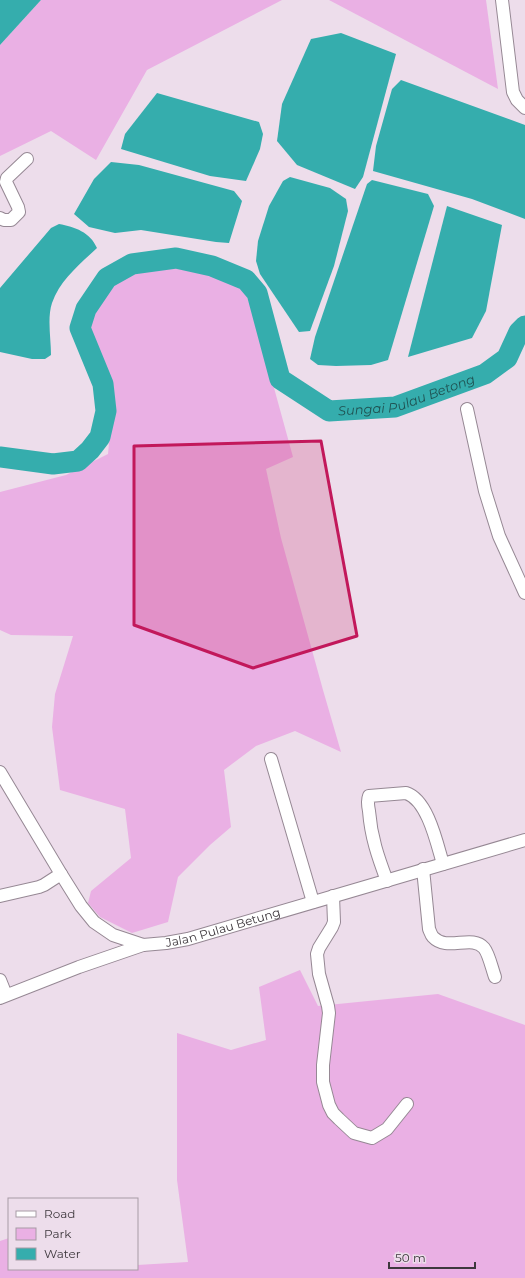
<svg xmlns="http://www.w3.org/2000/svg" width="525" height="1278" viewBox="0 0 525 1278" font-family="Montserrat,sans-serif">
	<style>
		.green { fill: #eab0e4 }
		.water { fill: #35adad }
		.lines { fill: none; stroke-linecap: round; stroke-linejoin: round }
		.river { stroke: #35adad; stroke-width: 21 }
		.minor-casing { stroke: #968894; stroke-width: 14 }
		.minor { stroke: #fff; stroke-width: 12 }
		.marked { fill: #c2185b; fill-opacity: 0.2; stroke: #c2185b; stroke-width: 3; stroke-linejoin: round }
		.labels { text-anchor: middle; stroke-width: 3; stroke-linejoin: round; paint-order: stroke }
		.street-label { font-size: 12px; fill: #3e383d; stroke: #edddeb }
		.water-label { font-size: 13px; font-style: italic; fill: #1f5151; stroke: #edddeb }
	</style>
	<rect width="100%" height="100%" fill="#edddeb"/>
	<!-- green -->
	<g class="green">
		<path d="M 41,0 L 282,0 L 147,70 L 96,160 L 51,131 L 0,156 L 0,45 Z"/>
		<path d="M 329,0 L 486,0 L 498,89 Z"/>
		<path d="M 171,265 L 205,272 L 244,289 L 254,315 L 293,457 L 266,469 L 281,538 L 323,690 L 341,752 L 295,731 L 256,746 L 224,770 L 231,827 L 210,845 L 178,877 L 168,922 L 132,933 L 100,917 L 88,903 L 91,891 L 131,858 L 125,809 L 60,790 L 52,727 L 55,694 L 73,636 L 11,635 L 0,630 L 0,492 L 66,475 L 108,454 L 114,388 L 86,335 L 101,296 L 127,273 Z"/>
		<path d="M 300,970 L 318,1006 L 438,994 L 525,1025 L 525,1278 L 0,1278 L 0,1241 L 9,1238 L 9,1269 L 137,1269 L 137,1265 L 188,1262 L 177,1180 L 177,1033 L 231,1050 L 266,1040 L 259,987 Z"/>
	</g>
	<!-- water -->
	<g class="water">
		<path d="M 0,0 L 41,0 L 0,45 Z"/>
		<path d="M 341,33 L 396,54 L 363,177 L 355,189 L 297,165 L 277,141 L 282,104 L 311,39 Z"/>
		<path d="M 401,80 L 525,125 L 525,219 L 472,199 L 373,171 L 376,146 L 392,89 Z"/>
		<path d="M 157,93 L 259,122 L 263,134 L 260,149 L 246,181 L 210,176 L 121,149 L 125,134 Z"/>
		<path d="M 111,162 L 139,165 L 234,191 L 242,201 L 229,243 L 216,242 L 141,230 L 115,233 L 89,227 L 74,214 L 94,179 Z"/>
		<path d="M 290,177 L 330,188 L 346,199 L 348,211 L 334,266 L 310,331 L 299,332 L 260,274 L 256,261 L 258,241 L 269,206 L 283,181 Z"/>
		<path d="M 372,180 L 428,194 L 434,206 L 388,360 L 371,365 L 336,366 L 318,365 L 310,359 L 315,337 L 367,184 Z"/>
		<path d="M 447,206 L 502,225 L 486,311 L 472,338 L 408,357 Z"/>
		<path d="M 59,224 C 75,227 90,232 97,248 C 80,264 60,280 52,303 C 47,318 51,339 51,355 L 45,359 L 32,359 L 0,352 L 0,288 L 51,228 Z"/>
	</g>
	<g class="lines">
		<!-- river -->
		<path class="river" id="s1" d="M 0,457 L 53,464 L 78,461 L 90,450 L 100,437 L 106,411 L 103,384 L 80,328 L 86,309 L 107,278 L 132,264 L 176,258 L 212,266 L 246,280 L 257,293 L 280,379 L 329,411 L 395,407 L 485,374 L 507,358 L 519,332 L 525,326"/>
		<defs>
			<g id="minor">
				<path d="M 502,0 L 513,92 L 517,100 L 525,108"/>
				<path d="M 0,218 L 4,220 L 11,220 L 19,212 L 18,207 L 6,182 L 7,178 L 27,159"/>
				<path d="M 467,409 L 485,491 L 499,536 L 525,593"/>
				<path d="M 271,759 L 313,902"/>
				<path id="s2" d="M 0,772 L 61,874 L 81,906 L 94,922 L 113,935 L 143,945 L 166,943 L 188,939 L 525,840"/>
				<path d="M 423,869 L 429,929 C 430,931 431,935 433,937 C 447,952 472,934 484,948 C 489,954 492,969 495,977"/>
				<path d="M 387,881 C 378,857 371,837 369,811 C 368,806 367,801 369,796 L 406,793 C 428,800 437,844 443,864"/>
				<path d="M 0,896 L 39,887 L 44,885 L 61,874"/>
				<path d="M 333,896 L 334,922 L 332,927 L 319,948 L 317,954 L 319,974 L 328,1006 L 329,1013 L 323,1065 L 323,1082 L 329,1105 L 333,1113 L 339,1119 L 354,1133 L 372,1138 L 387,1129 L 407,1104"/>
				<path d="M 0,980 L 6,995"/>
				<path d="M 0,998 L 79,967 L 143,945"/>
			</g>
		</defs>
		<!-- minor casing -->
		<use href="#minor" class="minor-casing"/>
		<!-- minor -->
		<use href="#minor" class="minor"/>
	</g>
	<!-- marked area -->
	<path class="marked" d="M 321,441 L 357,636 L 253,668 L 134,625 L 134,446 Z"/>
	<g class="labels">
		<!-- street labels -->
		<g class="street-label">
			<text dy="4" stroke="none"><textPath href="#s2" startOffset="314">Jalan Pulau Betung</textPath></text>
		</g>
		<!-- water labels -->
		<g class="water-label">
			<text dy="5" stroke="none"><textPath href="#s1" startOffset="674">Sungai Pulau Betong</textPath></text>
		</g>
	</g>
	<!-- legend -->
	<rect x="8" y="1198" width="130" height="72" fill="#edddeb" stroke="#a79ba5"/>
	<rect x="16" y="1211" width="20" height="6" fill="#ffffff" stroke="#a79ba5"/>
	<text x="44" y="1218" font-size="12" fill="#3e383d">Road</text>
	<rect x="16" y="1228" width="20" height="12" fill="#eab0e4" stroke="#a79ba5"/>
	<text x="44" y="1238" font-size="12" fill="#3e383d">Park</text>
	<rect x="16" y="1248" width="20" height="12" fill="#35adad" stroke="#a79ba5"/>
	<text x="44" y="1258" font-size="12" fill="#3e383d">Water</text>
	<!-- scale -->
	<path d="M389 1262v6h86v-6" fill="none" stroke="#3e383d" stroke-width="2"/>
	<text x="395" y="1262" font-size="12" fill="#3e383d" stroke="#edddeb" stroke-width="3" paint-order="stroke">50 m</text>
</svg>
